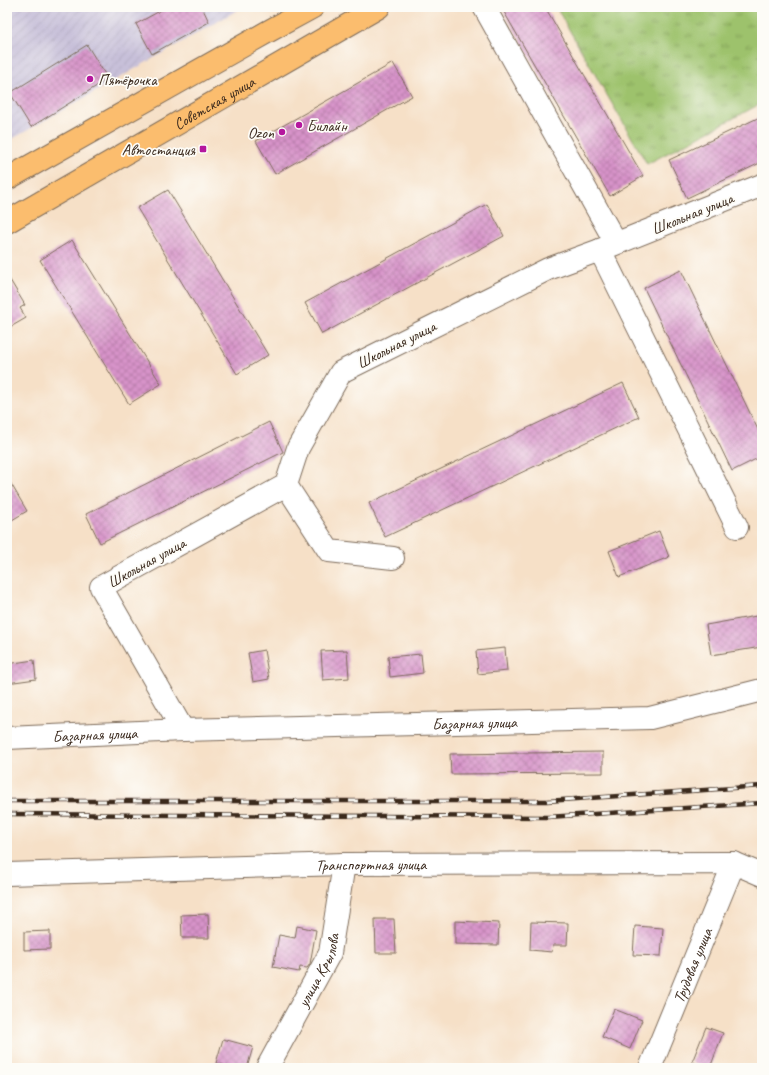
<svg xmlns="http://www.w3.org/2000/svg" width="769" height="1075" viewBox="0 0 769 1075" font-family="Caveat,sans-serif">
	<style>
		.industrial { fill: url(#industrial-furrows) }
		.park { fill: url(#park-tufts); stroke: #6c7645 }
		.building { fill: url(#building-cross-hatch) }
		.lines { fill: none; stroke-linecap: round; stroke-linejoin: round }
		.minor-casing { stroke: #7c6a59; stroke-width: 24 }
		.major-casing { stroke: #7c6a59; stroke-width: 24 }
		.minor { stroke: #fff; stroke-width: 22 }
		.major { stroke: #fbbd6e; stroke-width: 22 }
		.rail-casing { stroke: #3b2a1e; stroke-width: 4.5 }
		.rail { stroke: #fdfcf7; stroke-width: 3; stroke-dasharray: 9; stroke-linecap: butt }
		.poi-dot { fill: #b5179e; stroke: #fdfcf7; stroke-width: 1.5 }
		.labels { text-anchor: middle; stroke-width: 3.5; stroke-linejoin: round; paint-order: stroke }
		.poi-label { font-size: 16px; fill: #3b2a1e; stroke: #fdfcf7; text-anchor: start }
		.street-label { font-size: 16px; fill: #3b2a1e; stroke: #fdfcf7 }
	</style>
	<defs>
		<pattern id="industrial-furrows" width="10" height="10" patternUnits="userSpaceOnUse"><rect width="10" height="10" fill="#c7c0d9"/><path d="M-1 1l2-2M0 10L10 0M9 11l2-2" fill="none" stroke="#aca5ba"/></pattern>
		<pattern id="park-tufts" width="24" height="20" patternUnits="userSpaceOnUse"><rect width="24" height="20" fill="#9dc26c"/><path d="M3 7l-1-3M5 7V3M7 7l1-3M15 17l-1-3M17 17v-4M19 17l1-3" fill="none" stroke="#819e58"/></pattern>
		<pattern id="building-cross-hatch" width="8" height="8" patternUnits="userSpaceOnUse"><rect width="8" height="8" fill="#d793c9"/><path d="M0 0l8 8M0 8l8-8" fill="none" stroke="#b078a3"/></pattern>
	</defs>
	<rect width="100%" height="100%" fill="#fdfcf7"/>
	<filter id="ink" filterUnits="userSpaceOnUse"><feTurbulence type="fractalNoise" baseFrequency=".025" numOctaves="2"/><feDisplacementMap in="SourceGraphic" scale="8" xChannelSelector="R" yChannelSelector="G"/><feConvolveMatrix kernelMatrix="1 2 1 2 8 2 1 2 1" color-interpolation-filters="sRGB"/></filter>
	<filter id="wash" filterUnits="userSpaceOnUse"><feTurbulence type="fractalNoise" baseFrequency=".012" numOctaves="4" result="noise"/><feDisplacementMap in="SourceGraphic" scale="16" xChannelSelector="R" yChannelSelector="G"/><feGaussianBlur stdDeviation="0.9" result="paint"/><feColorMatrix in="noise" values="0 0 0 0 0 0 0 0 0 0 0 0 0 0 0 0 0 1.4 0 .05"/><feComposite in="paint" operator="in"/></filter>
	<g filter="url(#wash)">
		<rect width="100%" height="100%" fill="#f6e0c7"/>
		<!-- industrial -->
		<path class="industrial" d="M 7,7 L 243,7 L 7,142 Z"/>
		<!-- park -->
		<path class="park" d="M 556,7 L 762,7 L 762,103 L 647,164 Z"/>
		<g id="blocks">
			<!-- building -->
			<g class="building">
				<path d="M 167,7 L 202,7 L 209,22 L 152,54 L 136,24 Z"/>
				<path d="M 513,7 L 545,7 L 643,176 L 610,196 L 504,12 Z"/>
				<path d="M 87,45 L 108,79 L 31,127 L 10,93 Z"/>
				<path d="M 393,63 L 412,96 L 275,174 L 256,141 Z"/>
				<path d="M 762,116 L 762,162 L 687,198 L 669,160 Z"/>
				<path d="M 168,190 L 268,355 L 237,374 L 137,208 Z"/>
				<path d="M 487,204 L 504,236 L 322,334 L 305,303 Z"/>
				<path d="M 72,240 L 161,384 L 129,404 L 40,260 Z"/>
				<path d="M 681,270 L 762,438 L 762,456 L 732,471 L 644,288 Z"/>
				<path d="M 7,275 L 25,305 L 20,308 L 26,318 L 7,329 Z"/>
				<path d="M 623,383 L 639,417 L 385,537 L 369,503 Z"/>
				<path d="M 269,422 L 283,452 L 100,543 L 86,514 Z"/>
				<path d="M 7,477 L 27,511 L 7,523 Z"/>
				<path d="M 659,531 L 669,557 L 619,577 L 609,551 Z"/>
				<path d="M 762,615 L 762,647 L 711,655 L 706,625 Z"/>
				<path d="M 505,648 L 507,671 L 478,674 L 476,651 Z"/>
				<path d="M 264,650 L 269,679 L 253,682 L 248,653 Z"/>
				<path d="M 347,650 L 349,678 L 323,680 L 321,651 Z"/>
				<path d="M 421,654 L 423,673 L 390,677 L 388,657 Z"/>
				<path d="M 34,660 L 36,679 L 7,683 L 7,664 Z"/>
				<path d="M 603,752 L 603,773 L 451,774 L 450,754 Z"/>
				<path d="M 208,914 L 209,938 L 182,938 L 181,915 Z"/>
				<path d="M 375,919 L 394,919 L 396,953 L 376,953 Z"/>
				<path d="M 455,921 L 499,923 L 498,945 L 455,944 Z"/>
				<path d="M 531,922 L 568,923 L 567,945 L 553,945 L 552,952 L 530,950 Z"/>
				<path d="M 297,926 L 316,930 L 310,964 L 307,968 L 300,967 L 299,972 L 273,967 L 279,935 L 295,938 Z"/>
				<path d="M 635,926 L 663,928 L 661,956 L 633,955 Z"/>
				<path d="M 50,931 L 50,949 L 24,950 L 24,932 Z"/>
				<path d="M 614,1009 L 642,1020 L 630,1049 L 602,1037 Z"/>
				<path d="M 706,1027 L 723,1033 L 710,1068 L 692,1062 Z"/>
				<path d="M 223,1039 L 253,1047 L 247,1068 L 234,1068 L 216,1063 Z"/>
			</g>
		</g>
	</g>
	<g filter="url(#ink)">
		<use href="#blocks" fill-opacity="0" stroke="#7c6a59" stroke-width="1"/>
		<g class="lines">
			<defs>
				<g id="minor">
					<path d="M 484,7 L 616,243"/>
					<path id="s1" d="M 762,185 L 600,250 L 548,269 L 341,372 L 298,448 L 286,485 L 101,587 L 183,730 L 650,718 L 762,690"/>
					<path d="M 600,250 L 737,527"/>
					<path d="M 286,485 L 329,551 L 393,558"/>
					<path id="s2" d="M 7,738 L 183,730"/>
					<path id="s3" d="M 7,874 L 344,864 L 734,863 L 762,875"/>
					<path id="s4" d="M 267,1068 L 330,953 L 344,864"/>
					<path id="s5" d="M 650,1068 L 734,863"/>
				</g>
				<g id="major">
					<path d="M 7,179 L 269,31 L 313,7"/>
					<path id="s6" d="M 7,222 L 379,7"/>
				</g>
			</defs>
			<!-- minor casing -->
			<use href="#minor" class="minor-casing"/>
			<!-- major casing -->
			<use href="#major" class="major-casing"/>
			<!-- minor -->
			<use href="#minor" class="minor"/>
			<!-- major -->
			<use href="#major" class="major"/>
			<defs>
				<g id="rail">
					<path d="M 7,801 L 547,801 L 762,786"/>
					<path d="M 7,814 L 548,817 L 762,803"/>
				</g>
			</defs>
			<!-- rail casing -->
			<use href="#rail" class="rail-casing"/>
			<!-- rail -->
			<use href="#rail" class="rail"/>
		</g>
	</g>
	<!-- markers -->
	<g class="poi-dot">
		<circle cx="90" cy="79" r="4"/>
		<circle cx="299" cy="125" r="4"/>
		<circle cx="282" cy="132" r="4"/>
		<rect x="199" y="145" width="8" height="8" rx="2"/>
	</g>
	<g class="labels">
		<!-- poi labels -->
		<g class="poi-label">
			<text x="98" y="85">Пятёрочка</text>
			<text x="307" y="131">Билайн</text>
			<text x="274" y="138" text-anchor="end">Ozon</text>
			<text x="195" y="155" text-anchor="end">Автостанция</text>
		</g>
		<!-- street labels -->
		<g class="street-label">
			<text dy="6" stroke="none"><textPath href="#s6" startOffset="239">Советская улица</textPath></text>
			<text transform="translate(692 213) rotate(-22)" y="6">Школьная улица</text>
			<text transform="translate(396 344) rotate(-27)" y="6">Школьная улица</text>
			<text transform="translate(146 562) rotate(-29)" y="6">Школьная улица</text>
			<text dy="6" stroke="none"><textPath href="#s1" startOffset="1255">Базарная улица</textPath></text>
			<text dy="6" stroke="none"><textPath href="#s2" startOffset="88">Базарная улица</textPath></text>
			<text dy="6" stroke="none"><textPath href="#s3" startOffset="364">Транспортная улица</textPath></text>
			<text dy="6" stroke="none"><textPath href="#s5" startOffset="111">Трудовая улица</textPath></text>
			<text dy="6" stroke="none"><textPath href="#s4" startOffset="111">улица Крылова</textPath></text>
		</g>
	</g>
	<!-- margin -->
	<rect width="769" height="1075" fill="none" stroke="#fdfcf7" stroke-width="24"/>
</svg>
